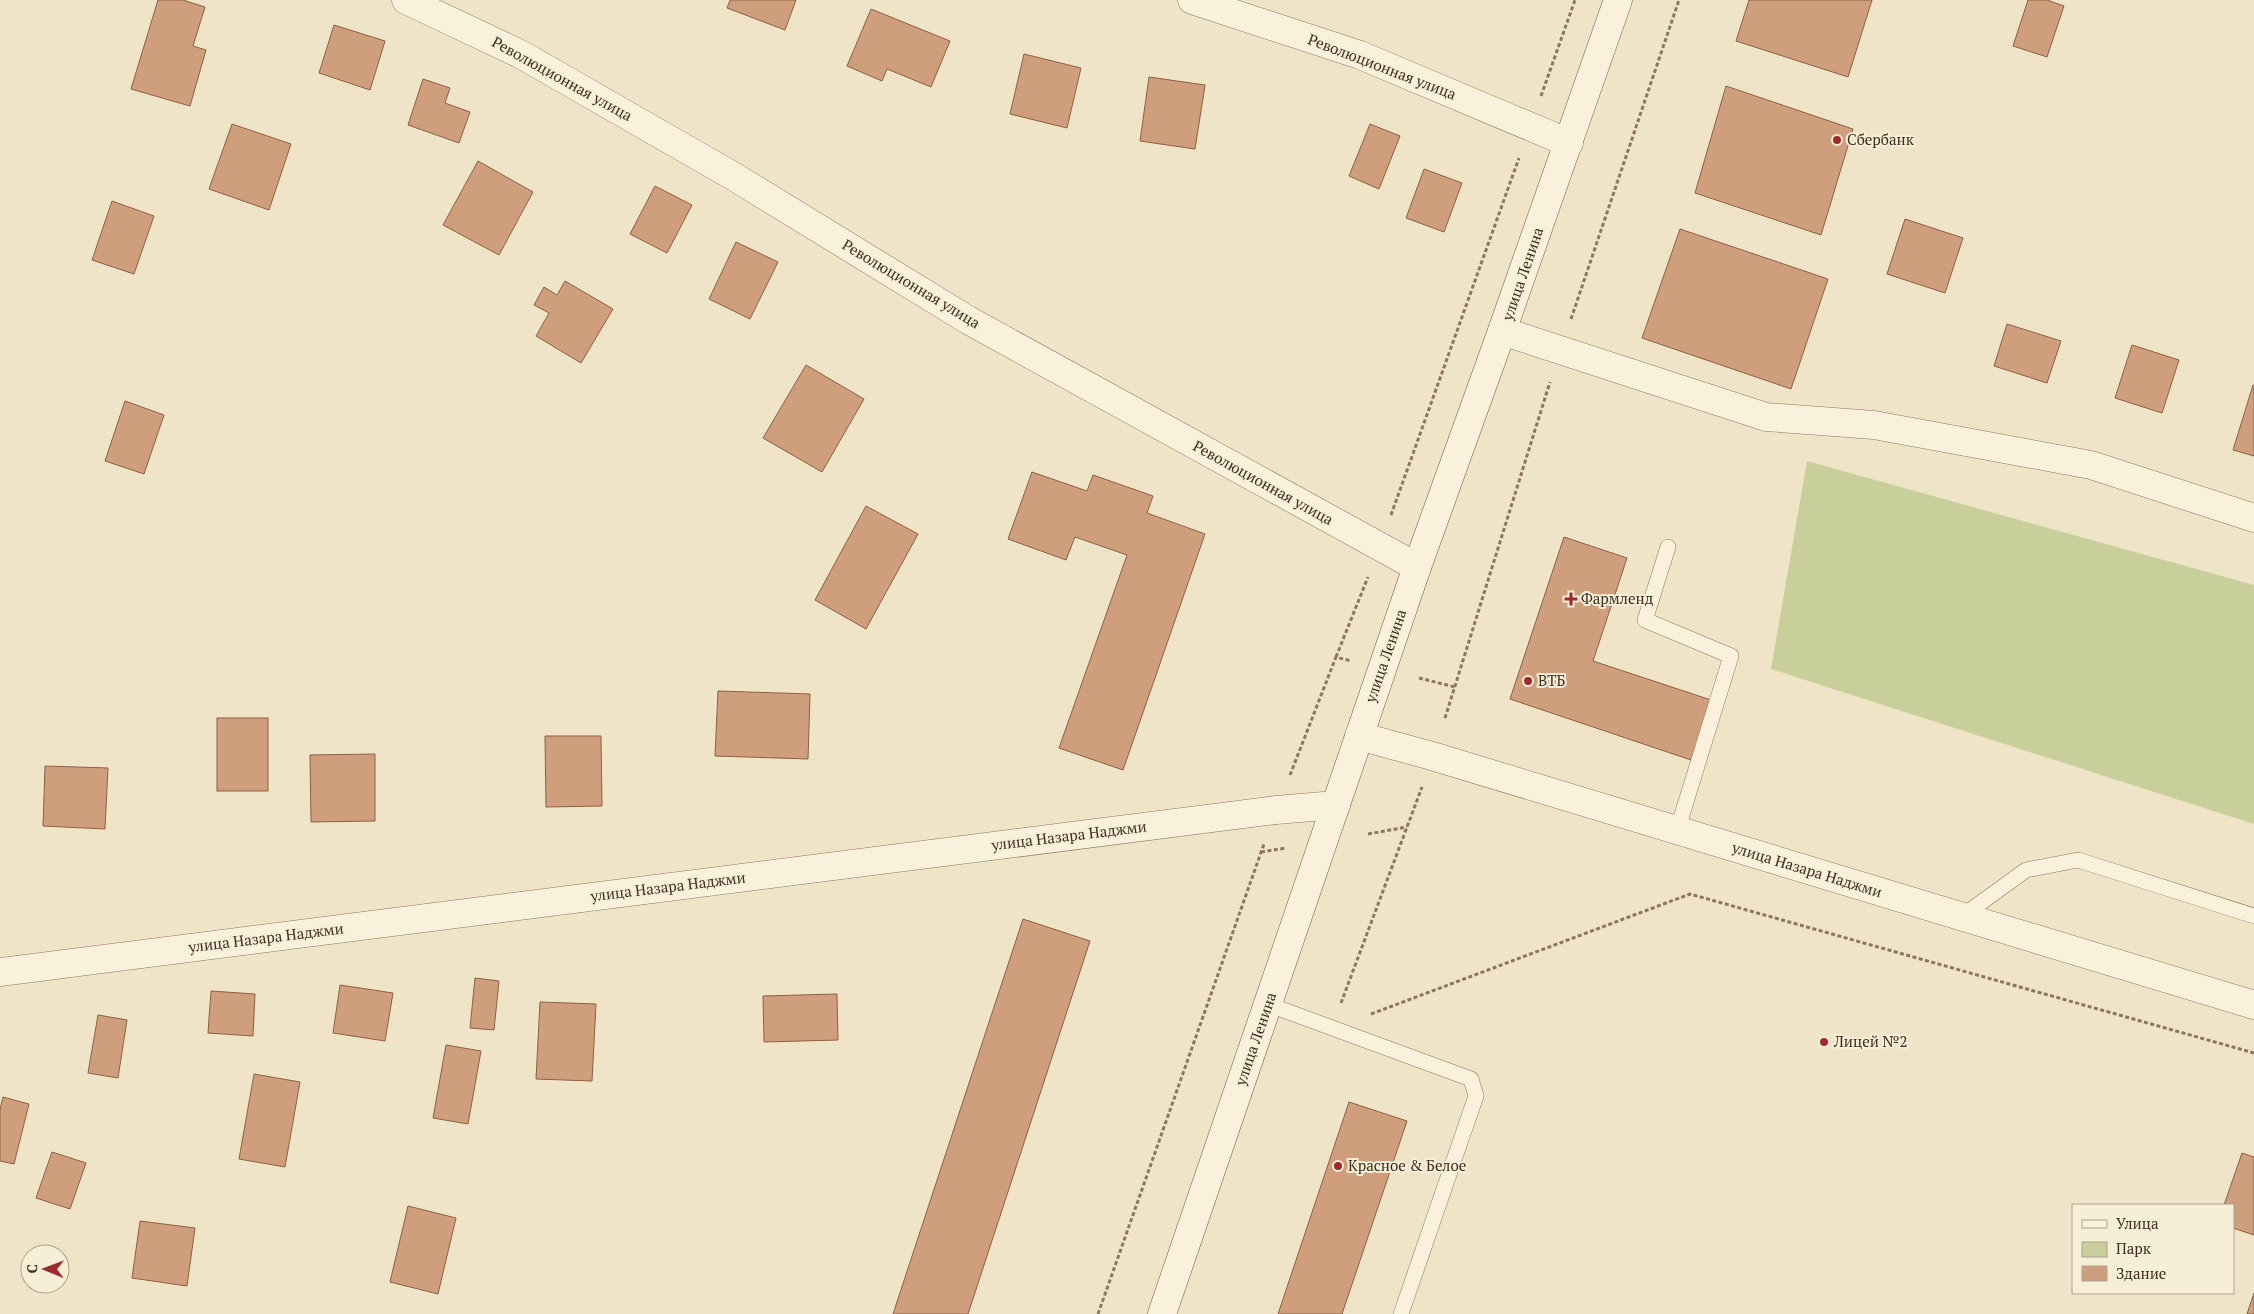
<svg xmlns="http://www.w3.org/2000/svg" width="2254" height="1314" viewBox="0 0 2254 1314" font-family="'PT Serif',serif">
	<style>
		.green { fill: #c9cf9b }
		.building { fill: #cf9f7d; stroke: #8d5f41 }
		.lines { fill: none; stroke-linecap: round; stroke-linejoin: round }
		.service-casing { stroke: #8d765c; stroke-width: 16 }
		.minor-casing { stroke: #8d765c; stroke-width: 29 }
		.tertiary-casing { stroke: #8d765c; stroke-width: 29 }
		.secondary-casing { stroke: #6f573f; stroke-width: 29 }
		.path { stroke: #8d765c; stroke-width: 3; stroke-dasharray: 4 2.5; stroke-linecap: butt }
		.service { stroke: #faf1dc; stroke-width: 15 }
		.minor { stroke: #faf1dc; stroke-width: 28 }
		.tertiary { stroke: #faf1dc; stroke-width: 28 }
		.secondary { stroke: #faf1dc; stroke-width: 28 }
		.poi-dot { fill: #9e2a2b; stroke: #f7eed8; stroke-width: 2 }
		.labels { text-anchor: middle; stroke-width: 4; stroke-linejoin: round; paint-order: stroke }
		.street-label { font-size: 15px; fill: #3d2e20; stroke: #f7eed8 }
		.poi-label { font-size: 15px; fill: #3d2e20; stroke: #f7eed8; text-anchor: start }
	</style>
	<rect width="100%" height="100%" fill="#f0e4c8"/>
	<!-- green -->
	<path class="green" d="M 1807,461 L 2254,585 L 2254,824 L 1771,669 Z"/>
	<!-- building -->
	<g class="building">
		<path d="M 158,0 L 183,0 L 205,7 L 193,46 L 206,50 L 190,106 L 131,89 Z"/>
		<path d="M 730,0 L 796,0 L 785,30 L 727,8 Z"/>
		<path d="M 1749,0 L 1872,0 L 1848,77 L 1736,41 Z"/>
		<path d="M 2028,0 L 2047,0 L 2064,6 L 2047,57 L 2013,46 Z"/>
		<path d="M 871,9 L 950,41 L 931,87 L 887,69 L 882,81 L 847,66 Z"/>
		<path d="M 334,25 L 385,41 L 370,90 L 319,73 Z"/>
		<path d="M 1024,54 L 1081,68 L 1067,128 L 1010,114 Z"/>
		<path d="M 1149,77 L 1205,85 L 1195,149 L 1140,141 Z"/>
		<path d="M 423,79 L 450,88 L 445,103 L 470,112 L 459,143 L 408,125 Z"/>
		<path d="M 1726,86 L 1853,129 L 1821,235 L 1695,193 Z"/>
		<path d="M 232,124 L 291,144 L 269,210 L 209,189 Z"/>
		<path d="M 1370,124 L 1400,136 L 1379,189 L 1349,176 Z"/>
		<path d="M 478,161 L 533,192 L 499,255 L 443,225 Z"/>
		<path d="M 1424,169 L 1462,183 L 1444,232 L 1406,218 Z"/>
		<path d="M 655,186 L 692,205 L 667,253 L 630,234 Z"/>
		<path d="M 112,201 L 154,216 L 134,274 L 92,260 Z"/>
		<path d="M 1905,219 L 1963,238 L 1945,293 L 1887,274 Z"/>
		<path d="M 1680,229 L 1828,279 L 1791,389 L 1642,338 Z"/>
		<path d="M 736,242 L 778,262 L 750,319 L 709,299 Z"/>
		<path d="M 565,281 L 613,309 L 581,363 L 536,336 L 549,313 L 534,305 L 544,287 L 557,295 Z"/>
		<path d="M 2007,324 L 2061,341 L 2047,383 L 1994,366 Z"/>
		<path d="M 2132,345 L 2179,360 L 2162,413 L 2115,398 Z"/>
		<path d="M 806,365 L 864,399 L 822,472 L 763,438 Z"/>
		<path d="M 2253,385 L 2254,385 L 2254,456 L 2233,450 Z"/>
		<path d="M 125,401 L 164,415 L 144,474 L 105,461 Z"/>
		<path d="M 1032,472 L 1087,491 L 1093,475 L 1153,496 L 1147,513 L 1205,534 L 1123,770 L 1059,748 L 1127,555 L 1075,537 L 1066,560 L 1008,539 Z"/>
		<path d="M 866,506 L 918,534 L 866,629 L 815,600 Z"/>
		<path d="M 1564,537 L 1627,558 L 1593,661 L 1711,700 L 1691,760 L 1510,699 Z"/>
		<path d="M 718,691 L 810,694 L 808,759 L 715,756 Z"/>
		<rect x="217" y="718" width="51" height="73"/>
		<path d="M 545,736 L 601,736 L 602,806 L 546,807 Z"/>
		<path d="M 375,754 L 375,821 L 311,822 L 310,755 Z"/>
		<path d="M 45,766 L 108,768 L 105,829 L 43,826 Z"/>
		<path d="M 1023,919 L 1090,941 L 968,1314 L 893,1314 Z"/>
		<path d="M 475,978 L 499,981 L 494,1030 L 470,1028 Z"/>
		<path d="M 340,985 L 393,993 L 385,1041 L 333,1033 Z"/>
		<path d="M 211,991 L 255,994 L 253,1036 L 208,1033 Z"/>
		<path d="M 837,994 L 838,1040 L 764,1042 L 763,996 Z"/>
		<path d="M 540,1002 L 596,1004 L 592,1081 L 536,1079 Z"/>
		<path d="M 98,1015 L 127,1020 L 118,1078 L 88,1073 Z"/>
		<path d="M 446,1045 L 481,1051 L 468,1124 L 433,1118 Z"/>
		<path d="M 254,1074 L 300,1082 L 285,1167 L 239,1159 Z"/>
		<path d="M 3,1097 L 29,1104 L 14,1164 L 0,1161 L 0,1109 Z"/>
		<path d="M 1349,1102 L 1407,1121 L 1342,1314 L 1278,1314 Z"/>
		<path d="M 52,1152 L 86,1163 L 70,1209 L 36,1198 Z"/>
		<path d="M 2242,1153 L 2254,1157 L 2254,1235 L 2233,1228 L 2233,1205 L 2224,1205 Z"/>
		<path d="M 408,1206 L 456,1218 L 438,1294 L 390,1282 Z"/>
		<path d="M 140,1221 L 195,1228 L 187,1286 L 132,1278 Z"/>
		<path d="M 2254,1293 L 2254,1314 L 2247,1314 Z"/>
	</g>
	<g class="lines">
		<defs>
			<g id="service">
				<path d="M 1668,547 L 1645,620 L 1731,656 L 1677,831"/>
				<path d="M 1961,917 L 2026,870 L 2078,860 L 2254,916"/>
				<path d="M 1267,1004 L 1471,1079 L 1476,1096 L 1401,1314"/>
			</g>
			<g id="minor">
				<path d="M 406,0 L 522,55 L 733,176 L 968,320 L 1417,567"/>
				<path d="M 1192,0 L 1360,55 L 1569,143"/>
				<path d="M 1502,331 L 1766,417 L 1874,425 L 2091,465 L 2254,518"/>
			</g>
			<g id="tertiary">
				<path d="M 1359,736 L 1432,756 L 2254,1005"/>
				<path d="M 0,972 L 1276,810 L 1336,805"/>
			</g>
			<path id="secondary" d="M 1162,1314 L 1417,567 L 1502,331 L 1618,0"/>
		</defs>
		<!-- service casing -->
		<use href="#service" class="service-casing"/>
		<!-- minor casing -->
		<use href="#minor" class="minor-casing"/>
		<!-- tertiary casing -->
		<use href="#tertiary" class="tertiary-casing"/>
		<!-- secondary casing -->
		<use href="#secondary" class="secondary-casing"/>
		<!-- path -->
		<g class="path">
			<path d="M 1541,96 L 1575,0"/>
			<path d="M 1571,319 L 1679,0"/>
			<path d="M 1391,515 L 1519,158"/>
			<path d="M 1336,657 L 1368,577"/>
			<path d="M 1419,678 L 1455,687"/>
			<path d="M 1445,718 L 1550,382"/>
			<path d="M 1290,775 L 1336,657 L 1351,661"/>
			<path d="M 1368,834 L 1407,827"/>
			<path d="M 1261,852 L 1286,848"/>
			<path d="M 1341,1003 L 1422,787"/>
			<path d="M 1371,1014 L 1690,894 L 2254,1053"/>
			<path d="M 1098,1314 L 1264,844"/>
		</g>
		<!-- service -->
		<use href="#service" class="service"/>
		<!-- minor -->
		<use href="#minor" class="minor"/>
		<!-- tertiary -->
		<use href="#tertiary" class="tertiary"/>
		<!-- secondary -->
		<use href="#secondary" class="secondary"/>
	</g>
	<!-- markers -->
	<g class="poi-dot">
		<circle cx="1837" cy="140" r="5"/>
		<path d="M1568.5 591.5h5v5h5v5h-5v5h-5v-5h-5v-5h5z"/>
		<circle cx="1528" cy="681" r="5"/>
		<circle cx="1824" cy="1042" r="5"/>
		<circle cx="1338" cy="1166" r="5"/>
	</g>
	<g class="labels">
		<!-- street labels -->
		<g class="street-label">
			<text transform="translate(1382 67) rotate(21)" y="5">Революционная улица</text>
			<text transform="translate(562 79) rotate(29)" y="5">Революционная улица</text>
			<text transform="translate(1523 274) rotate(-71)" y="5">улица Ленина</text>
			<text transform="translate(911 284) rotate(31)" y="5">Революционная улица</text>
			<text transform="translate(1263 483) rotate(29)" y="5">Революционная улица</text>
			<text transform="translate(1386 656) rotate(-71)" y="5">улица Ленина</text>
			<text transform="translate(1069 836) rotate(-7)" y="5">улица Назара Наджми</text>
			<text transform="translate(1807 870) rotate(17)" y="5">улица Назара Наджми</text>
			<text transform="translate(668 887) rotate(-7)" y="5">улица Назара Наджми</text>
			<text transform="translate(266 938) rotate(-7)" y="5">улица Назара Наджми</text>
			<text transform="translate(1256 1039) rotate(-71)" y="5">улица Ленина</text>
		</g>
		<!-- poi labels -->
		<g class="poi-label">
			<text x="1847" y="145">Сбербанк</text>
			<text x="1581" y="604">Фармленд</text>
			<text x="1538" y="686">ВТБ</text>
			<text x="1834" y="1047">Лицей №2</text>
			<text x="1348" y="1171">Красное &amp; Белое</text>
		</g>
	</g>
	<!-- legend -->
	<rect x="2072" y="1204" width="162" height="90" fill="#f7eed8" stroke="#ada18e"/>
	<rect x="2082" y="1220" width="25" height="8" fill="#faf1dc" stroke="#ada18e"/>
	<text x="2116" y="1229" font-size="15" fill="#3d2e20">Улица</text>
	<rect x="2082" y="1242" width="25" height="15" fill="#c9cf9b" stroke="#ada18e"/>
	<text x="2116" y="1254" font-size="15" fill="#3d2e20">Парк</text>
	<rect x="2082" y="1266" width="25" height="15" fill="#cf9f7d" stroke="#ada18e"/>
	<text x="2116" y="1279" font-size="15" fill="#3d2e20">Здание</text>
	<!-- north arrow -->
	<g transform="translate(45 1269) rotate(271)"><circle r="24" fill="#f7eed8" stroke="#ada18e"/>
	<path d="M0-4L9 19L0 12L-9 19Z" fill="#9e2a2b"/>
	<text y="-8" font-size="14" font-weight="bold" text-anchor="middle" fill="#3d2e20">С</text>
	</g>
</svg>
